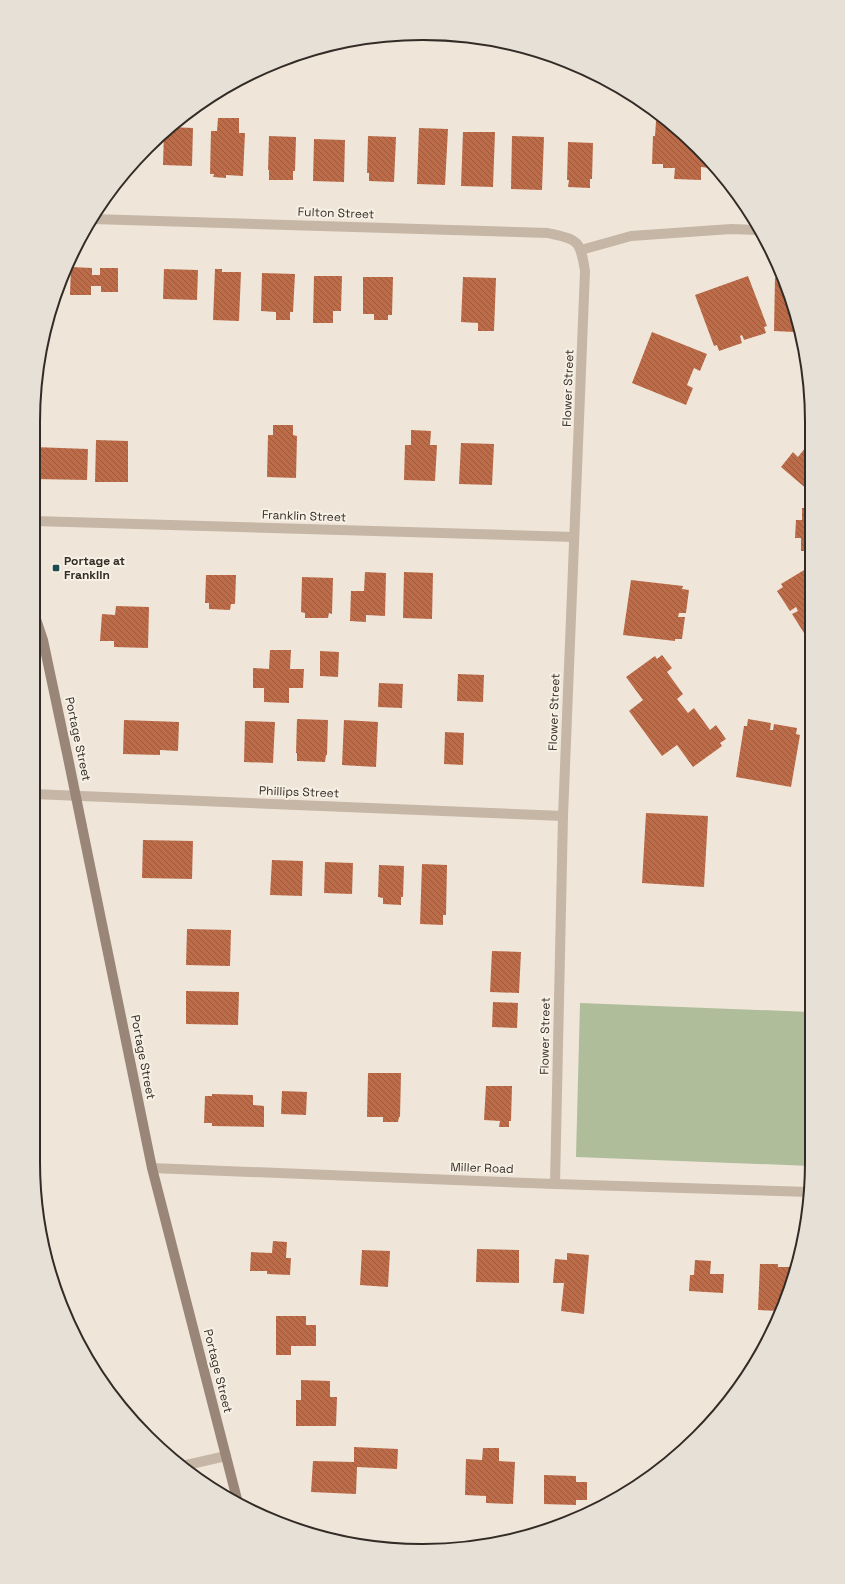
<svg xmlns="http://www.w3.org/2000/svg" width="845" height="1584" viewBox="0 0 845 1584" font-family="'Space Grotesk',sans-serif">
	<style>
		.green { fill: #afbd9a }
		.building { fill: url(#building-back-hatch) }
		.lines { fill: none; stroke-linecap: round; stroke-linejoin: round }
		.service { stroke: #c6b6a6; stroke-width: 10 }
		.minor { stroke: #c6b6a6; stroke-width: 10 }
		.tertiary { stroke: #c6b6a6; stroke-width: 10 }
		.secondary { stroke: #998678; stroke-width: 10 }
		.poi-dot { fill: #1f4b51; stroke: #f7f0e5; stroke-width: 1.5 }
		.labels { text-anchor: middle; stroke-width: 4; stroke-linejoin: round; paint-order: stroke }
		.street-label { font-size: 12px; fill: #332b26; stroke: #f7f0e5 }
		.poi-label { font-size: 12px; font-weight: bold; fill: #332b26; stroke: #f7f0e5; text-anchor: start }
		.rim { fill: none; stroke: #332b26; stroke-width: 2 }
	</style>
	<defs>
		<pattern id="building-back-hatch" width="6" height="6" patternUnits="userSpaceOnUse"><rect width="6" height="6" fill="#bd6c49"/><path d="M-1 5l2 2M0 0l6 6M5-1l2 2" fill="none" stroke="#9a593d"/></pattern>
	</defs>
	<rect width="100%" height="100%" fill="#efe6d9"/>
	<!-- green -->
	<path class="green" d="M 580,1003 L 811,1012 L 811,1166 L 576,1157 Z"/>
	<!-- building -->
	<g class="building">
		<path d="M 218,118 L 239,118 L 239,133 L 245,133 L 243,176 L 226,175 L 226,178 L 213,177 L 214,174 L 210,174 L 211,131 L 217,131 Z"/>
		<path d="M 656,121 L 666,121 L 679,130 L 717,170 L 710,170 L 710,168 L 701,167 L 701,180 L 674,179 L 675,168 L 663,168 L 663,164 L 652,164 L 653,136 L 655,136 Z"/>
		<path d="M 169,127 L 193,128 L 192,166 L 163,165 L 164,131 Z"/>
		<path d="M 419,128 L 448,129 L 445,185 L 417,184 Z"/>
		<path d="M 463,132 L 495,132 L 493,187 L 461,186 Z"/>
		<path d="M 269,136 L 296,137 L 295,171 L 293,171 L 293,180 L 269,180 L 269,170 L 268,170 Z"/>
		<path d="M 368,136 L 396,137 L 394,182 L 369,181 L 369,173 L 367,173 Z"/>
		<path d="M 512,136 L 544,137 L 542,190 L 511,189 Z"/>
		<path d="M 314,139 L 345,140 L 344,182 L 313,181 Z"/>
		<path d="M 568,142 L 593,143 L 592,179 L 590,179 L 590,188 L 568,187 L 569,180 L 567,180 Z"/>
		<path d="M 71,267 L 92,268 L 92,275 L 100,275 L 100,268 L 118,268 L 118,292 L 101,292 L 101,286 L 91,286 L 91,295 L 70,295 Z"/>
		<path d="M 164,269 L 198,270 L 197,300 L 163,299 Z"/>
		<path d="M 215,269 L 222,269 L 222,272 L 241,272 L 239,321 L 213,320 Z"/>
		<path d="M 262,273 L 295,274 L 293,312 L 290,312 L 290,320 L 276,320 L 276,312 L 261,311 Z"/>
		<path d="M 314,276 L 342,276 L 341,311 L 333,311 L 333,323 L 313,323 Z"/>
		<path d="M 748,276 L 767,326 L 764,327 L 766,333 L 744,340 L 742,335 L 740,336 L 742,343 L 719,351 L 717,345 L 714,346 L 695,295 Z"/>
		<path d="M 363,277 L 393,277 L 392,315 L 388,315 L 388,320 L 374,320 L 374,314 L 363,314 Z"/>
		<path d="M 463,277 L 496,278 L 494,331 L 478,331 L 478,323 L 461,322 Z"/>
		<path d="M 775,278 L 784,278 L 796,325 L 794,325 L 794,332 L 774,331 Z"/>
		<path d="M 652,332 L 707,354 L 700,371 L 694,368 L 687,385 L 693,388 L 686,405 L 632,383 Z"/>
		<path d="M 273,425 L 293,425 L 293,435 L 297,436 L 296,478 L 267,477 L 268,435 L 273,435 Z"/>
		<path d="M 411,430 L 431,431 L 430,445 L 437,445 L 435,481 L 404,480 L 405,445 L 411,445 Z"/>
		<path d="M 809,433 L 809,491 L 781,467 L 793,452 L 798,457 L 809,443 L 804,439 Z"/>
		<path d="M 96,440 L 128,441 L 128,482 L 95,482 Z"/>
		<path d="M 461,443 L 494,444 L 492,485 L 459,484 Z"/>
		<path d="M 34,447 L 88,449 L 87,480 L 34,479 Z"/>
		<path d="M 802,508 L 809,508 L 809,551 L 801,551 L 801,538 L 795,538 L 796,520 L 802,520 Z"/>
		<path d="M 809,567 L 809,630 L 804,633 L 792,614 L 798,611 L 796,607 L 790,611 L 777,591 L 783,587 L 781,584 Z"/>
		<path d="M 365,572 L 386,573 L 385,616 L 366,615 L 366,622 L 350,621 L 351,591 L 364,591 Z"/>
		<path d="M 404,572 L 433,573 L 432,619 L 403,618 Z"/>
		<path d="M 206,575 L 236,575 L 235,604 L 231,604 L 230,610 L 209,609 L 209,603 L 205,603 Z"/>
		<path d="M 302,577 L 333,578 L 332,614 L 329,613 L 328,618 L 305,618 L 305,613 L 301,612 Z"/>
		<path d="M 631,580 L 683,586 L 682,589 L 689,590 L 686,613 L 679,613 L 678,617 L 685,617 L 682,639 L 675,639 L 675,641 L 623,635 Z"/>
		<path d="M 116,606 L 149,607 L 148,648 L 114,647 L 114,641 L 100,641 L 102,614 L 115,615 Z"/>
		<path d="M 270,650 L 291,650 L 290,669 L 304,669 L 303,688 L 289,688 L 289,703 L 264,702 L 264,688 L 253,688 L 253,668 L 269,669 Z"/>
		<path d="M 320,651 L 339,652 L 338,677 L 320,676 Z"/>
		<path d="M 662,655 L 672,668 L 667,672 L 683,694 L 677,699 L 688,713 L 694,708 L 710,730 L 716,725 L 726,739 L 720,743 L 722,746 L 693,767 L 677,745 L 662,756 L 629,711 L 643,700 L 626,677 L 655,656 L 657,659 Z"/>
		<path d="M 458,674 L 484,675 L 483,702 L 457,701 Z"/>
		<path d="M 379,683 L 403,684 L 402,708 L 378,707 Z"/>
		<path d="M 297,719 L 328,720 L 327,755 L 326,755 L 325,762 L 297,761 L 297,753 L 296,753 Z"/>
		<path d="M 748,719 L 771,723 L 770,730 L 773,730 L 774,724 L 797,728 L 796,734 L 800,735 L 791,787 L 736,777 L 744,726 L 747,726 Z"/>
		<path d="M 124,720 L 179,722 L 178,751 L 160,750 L 160,755 L 123,754 Z"/>
		<path d="M 344,720 L 378,722 L 376,767 L 342,765 Z"/>
		<path d="M 245,721 L 275,722 L 273,763 L 244,762 Z"/>
		<path d="M 445,732 L 464,733 L 463,765 L 444,764 Z"/>
		<path d="M 646,813 L 708,816 L 704,887 L 642,883 Z"/>
		<path d="M 143,840 L 193,841 L 192,879 L 142,878 Z"/>
		<path d="M 272,860 L 303,861 L 302,896 L 270,895 Z"/>
		<path d="M 325,862 L 353,863 L 352,894 L 324,893 Z"/>
		<path d="M 422,864 L 447,865 L 446,915 L 443,915 L 443,925 L 420,924 Z"/>
		<path d="M 379,865 L 404,866 L 403,897 L 401,897 L 401,905 L 383,904 L 383,898 L 378,897 Z"/>
		<path d="M 187,929 L 231,930 L 230,966 L 186,965 Z"/>
		<path d="M 492,951 L 521,952 L 519,993 L 490,992 Z"/>
		<path d="M 186,991 L 239,992 L 238,1025 L 186,1024 Z"/>
		<path d="M 493,1002 L 518,1003 L 517,1028 L 492,1027 Z"/>
		<path d="M 368,1073 L 401,1073 L 400,1117 L 399,1117 L 398,1122 L 383,1122 L 383,1117 L 367,1117 Z"/>
		<path d="M 486,1086 L 512,1086 L 511,1121 L 509,1121 L 509,1127 L 499,1127 L 500,1121 L 484,1120 Z"/>
		<path d="M 282,1091 L 307,1092 L 306,1115 L 281,1114 Z"/>
		<path d="M 212,1094 L 253,1095 L 253,1105 L 264,1106 L 264,1127 L 212,1126 L 212,1123 L 204,1123 L 205,1096 L 212,1096 Z"/>
		<path d="M 273,1241 L 287,1242 L 286,1258 L 291,1258 L 290,1275 L 267,1274 L 267,1271 L 250,1271 L 251,1252 L 272,1253 Z"/>
		<path d="M 477,1249 L 519,1250 L 519,1283 L 476,1282 Z"/>
		<path d="M 362,1250 L 390,1251 L 388,1287 L 360,1285 Z"/>
		<path d="M 567,1253 L 589,1255 L 584,1314 L 561,1311 L 564,1283 L 553,1283 L 555,1259 L 567,1260 Z"/>
		<path d="M 695,1260 L 711,1261 L 710,1274 L 724,1274 L 723,1293 L 689,1291 L 690,1275 L 694,1275 Z"/>
		<path d="M 760,1264 L 778,1264 L 778,1267 L 794,1267 L 794,1276 L 786,1296 L 784,1296 L 780,1311 L 758,1310 Z"/>
		<path d="M 276,1316 L 306,1316 L 306,1325 L 316,1325 L 316,1346 L 291,1346 L 291,1355 L 276,1355 Z"/>
		<path d="M 301,1380 L 330,1381 L 330,1397 L 337,1397 L 336,1426 L 296,1426 L 296,1400 L 301,1400 Z"/>
		<path d="M 354,1447 L 398,1449 L 397,1469 L 357,1467 L 356,1494 L 311,1492 L 313,1461 L 354,1462 Z"/>
		<path d="M 483,1448 L 499,1448 L 499,1461 L 515,1462 L 513,1504 L 486,1503 L 486,1496 L 465,1495 L 466,1459 L 482,1460 Z"/>
		<path d="M 544,1475 L 576,1476 L 576,1482 L 587,1482 L 587,1500 L 576,1500 L 576,1505 L 544,1504 Z"/>
	</g>
	<g class="lines">
		<!-- service -->
		<path class="service" d="M 182,1466 L 226,1456"/>
		<!-- minor -->
		<g class="minor">
			<path d="M 93,219 L 548,233 C 578,240 580,239 585,271 L 563,816 L 555,1184"/>
			<path d="M 581,250 L 631,236 L 731,229 L 757,230"/>
			<path d="M 34,521 L 574,537"/>
			<path d="M 33,794 L 563,816"/>
		</g>
		<!-- tertiary -->
		<path class="tertiary" d="M 152,1168 L 555,1184 L 810,1192"/>
		<!-- secondary -->
		<path class="secondary" d="M 34,613 L 43,640 L 68,758 L 152,1168 L 238,1503"/>
	</g>
	<!-- markers -->
	<rect class="poi-dot" x="52" y="564" width="8" height="8" rx="2"/>
	<g class="labels">
		<!-- street labels -->
		<g class="street-label">
			<text transform="translate(336 213) rotate(2)" y="4">Fulton Street</text>
			<text transform="translate(568 388) rotate(-88)" y="4">Flower Street</text>
			<text transform="translate(304 516) rotate(2)" y="4">Franklin Street</text>
			<text transform="translate(554 712) rotate(-88)" y="4">Flower Street</text>
			<text transform="translate(78 739) rotate(78)" y="4">Portage Street</text>
			<text transform="translate(299 792) rotate(2)" y="4">Phillips Street</text>
			<text transform="translate(545 1036) rotate(-89)" y="4">Flower Street</text>
			<text transform="translate(143 1057) rotate(79)" y="4">Portage Street</text>
			<text transform="translate(482 1168) rotate(2)" y="4">Miller Road</text>
			<text transform="translate(218 1371) rotate(76)" y="4">Portage Street</text>
		</g>
		<!-- poi labels -->
		<g class="poi-label">
			<text x="64" y="565">Portage at<tspan x="64" dy="14">Franklin</tspan></text>
		</g>
	</g>
	<!-- crop -->
	<path d="M0 0H845V1584H0ZM422 40H423A382 382 0 0 1 805 422V1162A382 382 0 0 1 423 1544H422A382 382 0 0 1 40 1162V422A382 382 0 0 1 422 40Z" fill="#e7e0d6" fill-rule="evenodd"/>
	<path class="rim" d="M422 40H423A382 382 0 0 1 805 422V1162A382 382 0 0 1 423 1544H422A382 382 0 0 1 40 1162V422A382 382 0 0 1 422 40Z"/>
</svg>
